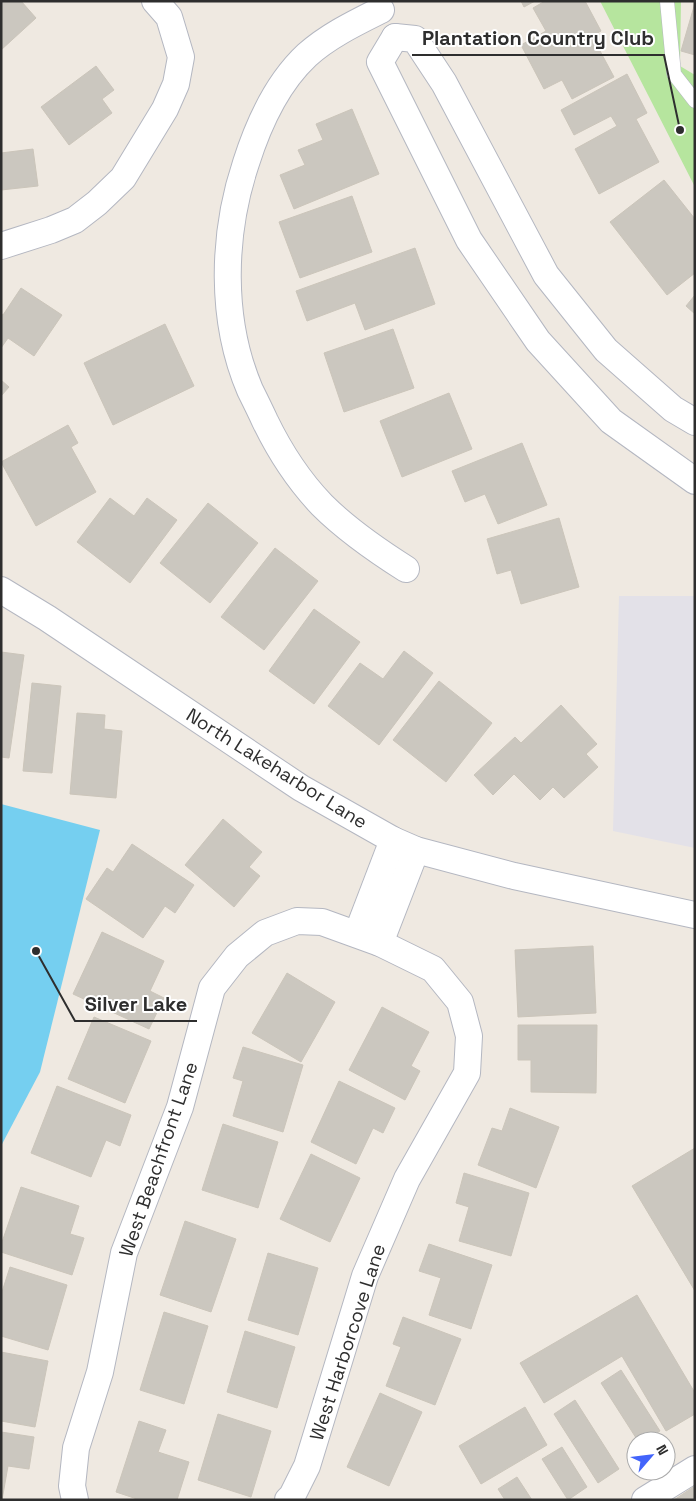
<svg xmlns="http://www.w3.org/2000/svg" width="696" height="1501" viewBox="0 0 696 1501" font-family="'Space Grotesk',sans-serif">
	<style>
		.industrial { fill: #e3e1e8 }
		.green { fill: #b6e59e }
		.water { fill: #75cff0 }
		.building { fill: #cbc7bf; stroke: #cbc5ba }
		.lines { fill: none; stroke-linecap: round; stroke-linejoin: round }
		.service-casing { stroke: #b4b7c1; stroke-width: 15 }
		.minor-casing { stroke: #b4b7c1; stroke-width: 28 }
		.service { stroke: #fff; stroke-width: 14 }
		.minor { stroke: #fff; stroke-width: 26 }
		.labels { text-anchor: middle; stroke-width: 4; stroke-linejoin: round; paint-order: stroke }
		.street-label { font-size: 19px; fill: #2e2e2e; stroke: #fff }
		.leader { fill: none; stroke: #2e2e2e; stroke-width: 2 }
		.callout-dot { fill: #2e2e2e; stroke: #fff; stroke-width: 2 }
		.callout-label { font-size: 20px; text-anchor: middle; font-weight: bold; fill: #2e2e2e; stroke: #fff; stroke-width: 4; stroke-linejoin: round; paint-order: stroke }
	</style>
	<rect width="100%" height="100%" fill="#efe9e1"/>
	<!-- industrial -->
	<path class="industrial" d="M 619,596 L 695,596 L 695,848 L 613,831 Z"/>
	<!-- green -->
	<path class="green" d="M 600,1 L 681,1 L 680,66 L 695,75 L 695,187 Z"/>
	<!-- water -->
	<path class="water" d="M 1,804 L 100,830 L 40,1072 L 1,1146 Z"/>
	<!-- building -->
	<g class="building">
		<path d="M 1,1 L 21,1 L 36,18 L 1,50 Z"/>
		<path d="M 521,1 L 535,1 L 524,7 Z"/>
		<path d="M 545,1 L 585,1 L 601,31 L 592,36 L 614,77 L 572,99 L 562,80 L 544,89 L 521,45 L 546,31 L 533,8 Z"/>
		<path d="M 695,3 L 695,55 L 681,51 Z"/>
		<path d="M 96,66 L 114,90 L 102,99 L 112,113 L 69,145 L 41,107 Z"/>
		<path d="M 627,74 L 647,113 L 636,119 L 659,162 L 599,194 L 575,149 L 617,126 L 611,116 L 574,135 L 561,110 Z"/>
		<path d="M 352,109 L 379,174 L 294,209 L 280,175 L 305,165 L 298,150 L 323,140 L 316,124 Z"/>
		<path d="M 33,149 L 38,186 L 1,190 L 1,153 Z"/>
		<path d="M 664,180 L 695,219 L 695,273 L 667,295 L 610,222 Z"/>
		<path d="M 352,196 L 372,252 L 300,278 L 279,222 Z"/>
		<path d="M 415,248 L 435,304 L 365,330 L 355,303 L 307,321 L 296,291 Z"/>
		<path d="M 21,288 L 62,315 L 34,356 L 8,338 L 1,348 L 1,314 L 3,315 Z"/>
		<path d="M 695,295 L 695,314 L 686,306 Z"/>
		<path d="M 165,324 L 194,386 L 113,425 L 84,363 Z"/>
		<path d="M 393,329 L 414,388 L 344,412 L 324,353 Z"/>
		<path d="M 1,380 L 9,387 L 1,396 Z"/>
		<path d="M 449,393 L 472,449 L 402,477 L 380,421 Z"/>
		<path d="M 68,425 L 78,443 L 71,447 L 96,492 L 36,526 L 1,462 Z"/>
		<path d="M 522,443 L 547,505 L 498,524 L 485,494 L 465,502 L 452,471 Z"/>
		<path d="M 110,498 L 134,516 L 147,498 L 177,520 L 130,583 L 77,542 Z"/>
		<path d="M 208,503 L 258,543 L 210,603 L 160,563 Z"/>
		<path d="M 559,518 L 579,587 L 521,604 L 511,570 L 497,574 L 487,539 Z"/>
		<path d="M 275,548 L 318,581 L 264,650 L 221,617 Z"/>
		<path d="M 314,609 L 360,642 L 314,704 L 269,671 Z"/>
		<path d="M 404,651 L 433,673 L 379,745 L 328,706 L 360,663 L 383,679 Z"/>
		<path d="M 1,652 L 24,655 L 9,758 L 1,757 Z"/>
		<path d="M 439,681 L 492,723 L 446,782 L 393,740 Z"/>
		<path d="M 32,683 L 61,686 L 52,773 L 23,771 Z"/>
		<path d="M 561,705 L 597,744 L 586,754 L 598,767 L 564,798 L 553,787 L 540,800 L 514,774 L 493,795 L 474,775 L 515,737 L 521,743 Z"/>
		<path d="M 77,713 L 105,715 L 104,729 L 122,731 L 116,798 L 70,794 Z"/>
		<path d="M 223,819 L 262,852 L 249,867 L 260,876 L 234,907 L 185,865 Z"/>
		<path d="M 132,844 L 194,885 L 175,913 L 165,906 L 143,938 L 86,899 L 107,868 L 113,872 Z"/>
		<path d="M 102,932 L 164,961 L 150,991 L 164,998 L 149,1029 L 73,994 Z"/>
		<path d="M 593,946 L 596,1013 L 518,1017 L 515,950 Z"/>
		<path d="M 287,973 L 335,1002 L 301,1062 L 252,1033 Z"/>
		<path d="M 382,1007 L 429,1032 L 411,1066 L 420,1071 L 405,1100 L 349,1070 Z"/>
		<path d="M 94,1017 L 151,1041 L 125,1103 L 68,1079 Z"/>
		<path d="M 518,1025 L 597,1025 L 596,1093 L 531,1092 L 531,1060 L 518,1060 Z"/>
		<path d="M 243,1047 L 303,1065 L 283,1132 L 233,1116 L 243,1081 L 233,1078 Z"/>
		<path d="M 339,1081 L 395,1108 L 383,1133 L 373,1128 L 356,1164 L 311,1142 Z"/>
		<path d="M 57,1086 L 131,1115 L 120,1146 L 106,1140 L 91,1177 L 31,1153 Z"/>
		<path d="M 510,1108 L 559,1127 L 536,1188 L 478,1165 L 492,1128 L 502,1131 Z"/>
		<path d="M 223,1124 L 278,1142 L 258,1208 L 202,1190 Z"/>
		<path d="M 695,1148 L 694,1200 L 695,1291 L 632,1186 Z"/>
		<path d="M 311,1154 L 360,1178 L 330,1242 L 280,1219 Z"/>
		<path d="M 464,1173 L 529,1193 L 511,1256 L 459,1241 L 469,1207 L 456,1203 Z"/>
		<path d="M 21,1187 L 79,1206 L 70,1234 L 84,1238 L 72,1275 L 1,1252 L 1,1245 Z"/>
		<path d="M 185,1221 L 236,1239 L 211,1312 L 160,1295 Z"/>
		<path d="M 429,1244 L 492,1265 L 471,1329 L 429,1315 L 441,1278 L 419,1271 Z"/>
		<path d="M 268,1253 L 318,1268 L 298,1335 L 248,1320 Z"/>
		<path d="M 10,1267 L 67,1285 L 48,1350 L 1,1336 L 1,1295 Z"/>
		<path d="M 637,1295 L 695,1393 L 695,1414 L 666,1431 L 622,1356 L 544,1403 L 520,1363 Z"/>
		<path d="M 164,1312 L 208,1326 L 184,1404 L 140,1390 Z"/>
		<path d="M 403,1317 L 461,1339 L 435,1405 L 386,1386 L 401,1347 L 393,1344 Z"/>
		<path d="M 245,1331 L 295,1347 L 277,1408 L 227,1392 Z"/>
		<path d="M 1,1352 L 48,1361 L 35,1427 L 1,1421 Z"/>
		<path d="M 621,1370 L 660,1431 L 643,1441 L 638,1441 L 601,1383 Z"/>
		<path d="M 380,1393 L 422,1412 L 389,1486 L 347,1467 Z"/>
		<path d="M 575,1400 L 619,1469 L 598,1483 L 554,1414 Z"/>
		<path d="M 525,1407 L 547,1445 L 481,1484 L 459,1446 Z"/>
		<path d="M 218,1414 L 271,1431 L 251,1497 L 198,1480 Z"/>
		<path d="M 139,1421 L 166,1430 L 158,1452 L 189,1462 L 177,1500 L 140,1500 L 116,1492 Z"/>
		<path d="M 1,1432 L 34,1437 L 29,1469 L 8,1466 L 2,1500 Z"/>
		<path d="M 562,1447 L 587,1487 L 568,1500 L 542,1459 Z"/>
		<path d="M 517,1477 L 532,1500 L 505,1500 L 498,1489 Z"/>
		<path d="M 695,1486 L 695,1500 L 674,1500 Z"/>
	</g>
	<g class="lines">
		<defs>
			<path id="service" d="M 667,1 L 674,74 L 695,101"/>
			<g id="minor">
				<path d="M 381,10 C 355,23 328,36 307,55 C 277,83 258,125 246,163 C 222,235 220,320 250,390 C 255,400 260,410 265,421 C 280,452 298,480 322,505 C 347,530 376,550 406,569"/>
				<path d="M 395,37 L 380,62 L 469,240 L 538,341 L 611,421 L 695,481"/>
				<path d="M 395,37 L 415,39 L 444,83 L 546,275 L 606,350 L 673,409 L 695,422"/>
				<path d="M 1,246 L 51,230 L 75,220 L 97,203 L 123,178 L 165,109 L 176,84 L 181,57 L 169,17 L 155,1"/>
				<path d="M 1,590 L 47,618 L 301,788 L 393,840 L 416,850 L 514,876 L 695,915"/>
				<path d="M 357,934 L 393,840"/>
				<path d="M 380,943 L 416,850"/>
				<path d="M 75,1500 L 72,1486 L 76,1448 L 100,1372 L 124,1253 L 180,1107 L 212,988 L 237,956 L 265,933 L 297,921 L 322,922 L 380,943 L 433,969 L 460,1002 L 469,1036 L 467,1073 L 407,1179 L 365,1276 L 307,1466 L 292,1496 L 288,1500"/>
				<path d="M 645,1500 L 695,1469"/>
			</g>
		</defs>
		<!-- service casing -->
		<use href="#service" class="service-casing"/>
		<!-- minor casing -->
		<use href="#minor" class="minor-casing"/>
		<!-- service -->
		<use href="#service" class="service"/>
		<!-- minor -->
		<use href="#minor" class="minor"/>
	</g>
	<g class="labels">
		<!-- street labels -->
		<g class="street-label">
			<text transform="translate(277 768) rotate(32)" y="7">North Lakeharbor Lane</text>
			<text transform="translate(158 1159) rotate(-71)" y="7">West Beachfront Lane</text>
			<text transform="translate(347 1342) rotate(-72)" y="7">West Harborcove Lane</text>
		</g>
	</g>
	<!-- callouts -->
	<path class="leader" d="M680 130L664 55H412M36 951L75 1021H197"/>
	<g class="callout-dot">
		<circle cx="680" cy="130" r="5"/>
		<circle cx="36" cy="951" r="5"/>
	</g>
	<g class="callout-label">
		<text x="538" y="45">Plantation Country Club</text>
		<text x="136" y="1011">Silver Lake</text>
	</g>
	<!-- border -->
	<rect width="696" height="1501" fill="none" stroke="#2e2e2e" stroke-width="5"/>
	<!-- north arrow -->
	<g transform="translate(651 1456) rotate(62)"><circle r="24" fill="#ffffff" stroke="#ababab"/>
	<path d="M0-4L9 19L0 12L-9 19Z" fill="#4264fb"/>
	<text y="-8" font-size="14" font-weight="bold" text-anchor="middle" fill="#2e2e2e">N</text>
	</g>
</svg>
